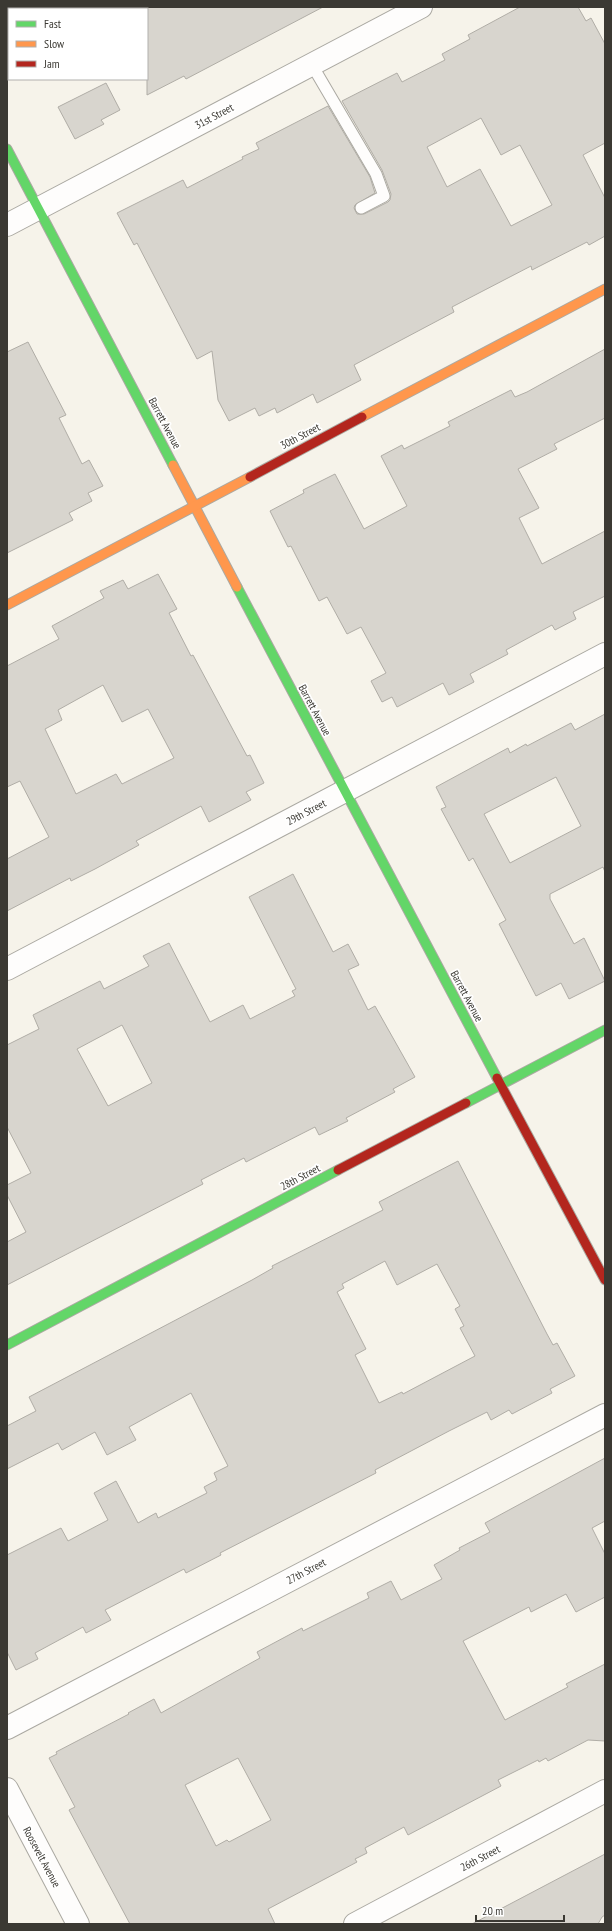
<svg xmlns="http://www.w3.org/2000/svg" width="612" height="1931" font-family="'PT Sans Narrow',sans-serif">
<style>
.building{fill:#d8d5ce;stroke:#b0ada6;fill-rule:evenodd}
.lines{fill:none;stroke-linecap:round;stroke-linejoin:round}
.lane-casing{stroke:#aba9a2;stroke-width:13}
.street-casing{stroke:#aba9a2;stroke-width:24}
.fast-casing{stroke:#aba9a2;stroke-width:11}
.slow-casing{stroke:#aba9a2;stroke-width:11}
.jam-casing{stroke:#aba9a2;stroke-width:11}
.lane{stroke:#fefdfc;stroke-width:11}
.street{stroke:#fefdfc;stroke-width:22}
.fast{stroke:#63d668;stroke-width:9}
.slow{stroke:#ff974d;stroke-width:9}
.jam{stroke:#b3261e;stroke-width:9}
.labels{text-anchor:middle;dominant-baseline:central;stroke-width:3.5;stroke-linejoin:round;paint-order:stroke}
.street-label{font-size:11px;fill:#3b3933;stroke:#fff}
</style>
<rect width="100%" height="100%" fill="#f6f3ea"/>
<g class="building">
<path d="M147,7H323L186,79L184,76L147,95Z"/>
<path d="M520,7H578L586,21L591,18L605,44V143L583,155L605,198V236L589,245L587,242L532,270L531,266L452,307L454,312L354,365L361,380L317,403L313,394L277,413L275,408L259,416L255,408L229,421L218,400L212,351L197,359L137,243L134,245L117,213L183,180L187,188L243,159L242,157L259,149L256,143L328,106L370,177L375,193L355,205L354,208L357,214H364L388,202L390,200L391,194L382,170L342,101L397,73L402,82L445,60L442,54L470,39L468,35ZM481,118L501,155L520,145L552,205L511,226L480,169L447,187L427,147Z"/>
<path d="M106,83L120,110L101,120L104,124L75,139L58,107Z"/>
<path d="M28,342L66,415L59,418L82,464L89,460L103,486L88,493L92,501L69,513L73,520L7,553V352Z"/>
<path d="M605,349V418L554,444L557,449L518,469L539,508L519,518L542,564L605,531V596L573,612L576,619L555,630L552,625L506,650L508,654L470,674L474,682L449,695L443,683L397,707L392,697L382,702L371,681L386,673L361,627L347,634L327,597L319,601L291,546L288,547L270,511L304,493L303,490L335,474L364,529L407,506L381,456L402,445L404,449L450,426L448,422L511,390L515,397L527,392Z"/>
<path d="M158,574L177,609L169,613L191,656L193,655L247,756L250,755L264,783L246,792L251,800L209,822L201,806L136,841L139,845L95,869L71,881L70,878L7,911V859L49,837L20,781L7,787V666L59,639L52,626L104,598L100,591L123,580L128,589ZM103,685L122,722L148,709L174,758L122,784L116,774L76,794L45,729L62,720L58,710Z"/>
<path d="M605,714V872L603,867L550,894V899L574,944L584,938L605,981L569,999L561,983L536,996L499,924L506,920L473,858L469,861L441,809L446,807L436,787L508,748L510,753L526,744L527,746L571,723L575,730ZM556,777L581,826L510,863L484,814Z"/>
<path d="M293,874L333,952L348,944L359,965L348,970L368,1010L375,1006L415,1077L393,1089L395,1092L346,1118L348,1121L319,1135L315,1127L246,1162L244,1158L201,1180L203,1184L7,1285V1242L26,1232L7,1195V1185L31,1173L7,1127V1045L39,1029L33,1015L100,981L104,989L149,966L143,956L169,943L210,1022L243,1005L250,1019L295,996L292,991L296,989L249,897ZM122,1025L152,1083L108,1106L77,1049Z"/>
<path d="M458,1161L547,1334L553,1345L557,1343L575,1376L550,1389L552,1393L512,1414L509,1410L491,1420L487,1412L449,1431L375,1470L376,1473L220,1553L221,1555L186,1573L184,1569L105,1610L111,1620L86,1633L83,1627L35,1653L38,1659L16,1670L7,1652V1555L61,1528L68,1541L108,1520L94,1493L116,1481L138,1523L156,1513L158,1518L207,1493L204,1487L217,1480L214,1473L228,1466L191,1393L129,1427L136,1440L107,1455L95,1432L62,1450L58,1443L7,1469V1426L36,1411L29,1397L252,1280L273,1268L272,1266L383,1210L379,1202ZM385,1261L397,1285L437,1264L460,1306L455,1309L464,1326L460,1328L475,1356L403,1394L402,1392L379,1403L355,1355L366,1349L337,1292L344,1288L342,1284Z"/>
<path d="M605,1458V1521L592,1528L605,1554V1597L576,1612L566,1594L531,1612L529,1607L463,1641L505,1720L568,1687L566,1684L605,1664V1741L588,1740L548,1761L546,1758L539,1762L538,1760L498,1780L501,1786L408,1835L404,1827L365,1848L367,1853L355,1859L357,1862L268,1909L275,1924H130L69,1810L75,1807L49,1758L57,1754L56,1752L129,1714L128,1713L154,1699L161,1713L260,1658L257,1652L302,1628L303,1631L369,1598L367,1593L391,1581L401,1600L442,1579L434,1565L460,1550L459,1548L490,1532L485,1523ZM238,1758L271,1820L229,1842L227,1840L216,1846L185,1785Z"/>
<path d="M605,1854V1915L602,1917L598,1924H472Z"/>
</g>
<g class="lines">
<g class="lane-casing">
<path id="lane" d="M312,65L376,174L384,196L361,208"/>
</g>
<g class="street-casing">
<g id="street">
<path d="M7,225L421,7"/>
<path d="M7,969L605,654"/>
<path d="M7,1728L605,1415"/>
<path d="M7,1789L78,1924"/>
<path d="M355,1924L605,1791"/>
</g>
</g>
<g class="fast-casing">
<g id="fast">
<path d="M7,149L173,465"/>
<path d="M237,587L497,1078"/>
<path d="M466,1103L605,1030"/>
<path d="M7,1345L338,1170"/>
</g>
</g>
<g class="slow-casing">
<g id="slow">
<path d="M362,417L605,289"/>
<path d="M173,465L237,587"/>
<path d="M7,605L250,477"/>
</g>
</g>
<g class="jam-casing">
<g id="jam">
<path d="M250,477L362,417"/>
<path d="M497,1078L605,1280"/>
<path d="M338,1170L466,1103"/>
</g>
</g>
<use href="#lane" class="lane"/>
<use href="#street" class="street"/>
<use href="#fast" class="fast"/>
<use href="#slow" class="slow"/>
<use href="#jam" class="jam"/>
</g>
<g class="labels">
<g class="street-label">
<text transform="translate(214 116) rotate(-28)">31st Street</text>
<text transform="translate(165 423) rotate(62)">Barrett Avenue</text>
<text transform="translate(300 436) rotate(-28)">30th Street</text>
<text transform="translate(315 710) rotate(62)">Barrett Avenue</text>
<text transform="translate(306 812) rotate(-28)">29th Street</text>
<text transform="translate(467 996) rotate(62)">Barrett Avenue</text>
<text transform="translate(300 1177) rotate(-28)">28th Street</text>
<text transform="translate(306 1571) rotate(-28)">27th Street</text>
<text transform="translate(42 1857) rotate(62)">Roosevelt Avenue</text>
<text transform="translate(480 1858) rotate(-28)">26th Street</text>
</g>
</g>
<rect width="612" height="1931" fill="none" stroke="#3b3933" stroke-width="16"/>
<rect x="8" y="8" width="140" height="72" fill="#ffffff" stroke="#b1b0ad"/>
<rect x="16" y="21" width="20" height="6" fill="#63d668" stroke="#b1b0ad"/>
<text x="44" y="28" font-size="12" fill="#3b3933">Fast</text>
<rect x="16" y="41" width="20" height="6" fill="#ff974d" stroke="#b1b0ad"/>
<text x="44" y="48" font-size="12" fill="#3b3933">Slow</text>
<rect x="16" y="61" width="20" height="6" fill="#b3261e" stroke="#b1b0ad"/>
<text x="44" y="68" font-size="12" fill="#3b3933">Jam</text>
<path d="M476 1915v6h88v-6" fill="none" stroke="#3b3933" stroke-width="2"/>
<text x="482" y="1915" font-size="12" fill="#3b3933" stroke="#ffffff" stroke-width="3" paint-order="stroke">20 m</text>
</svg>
